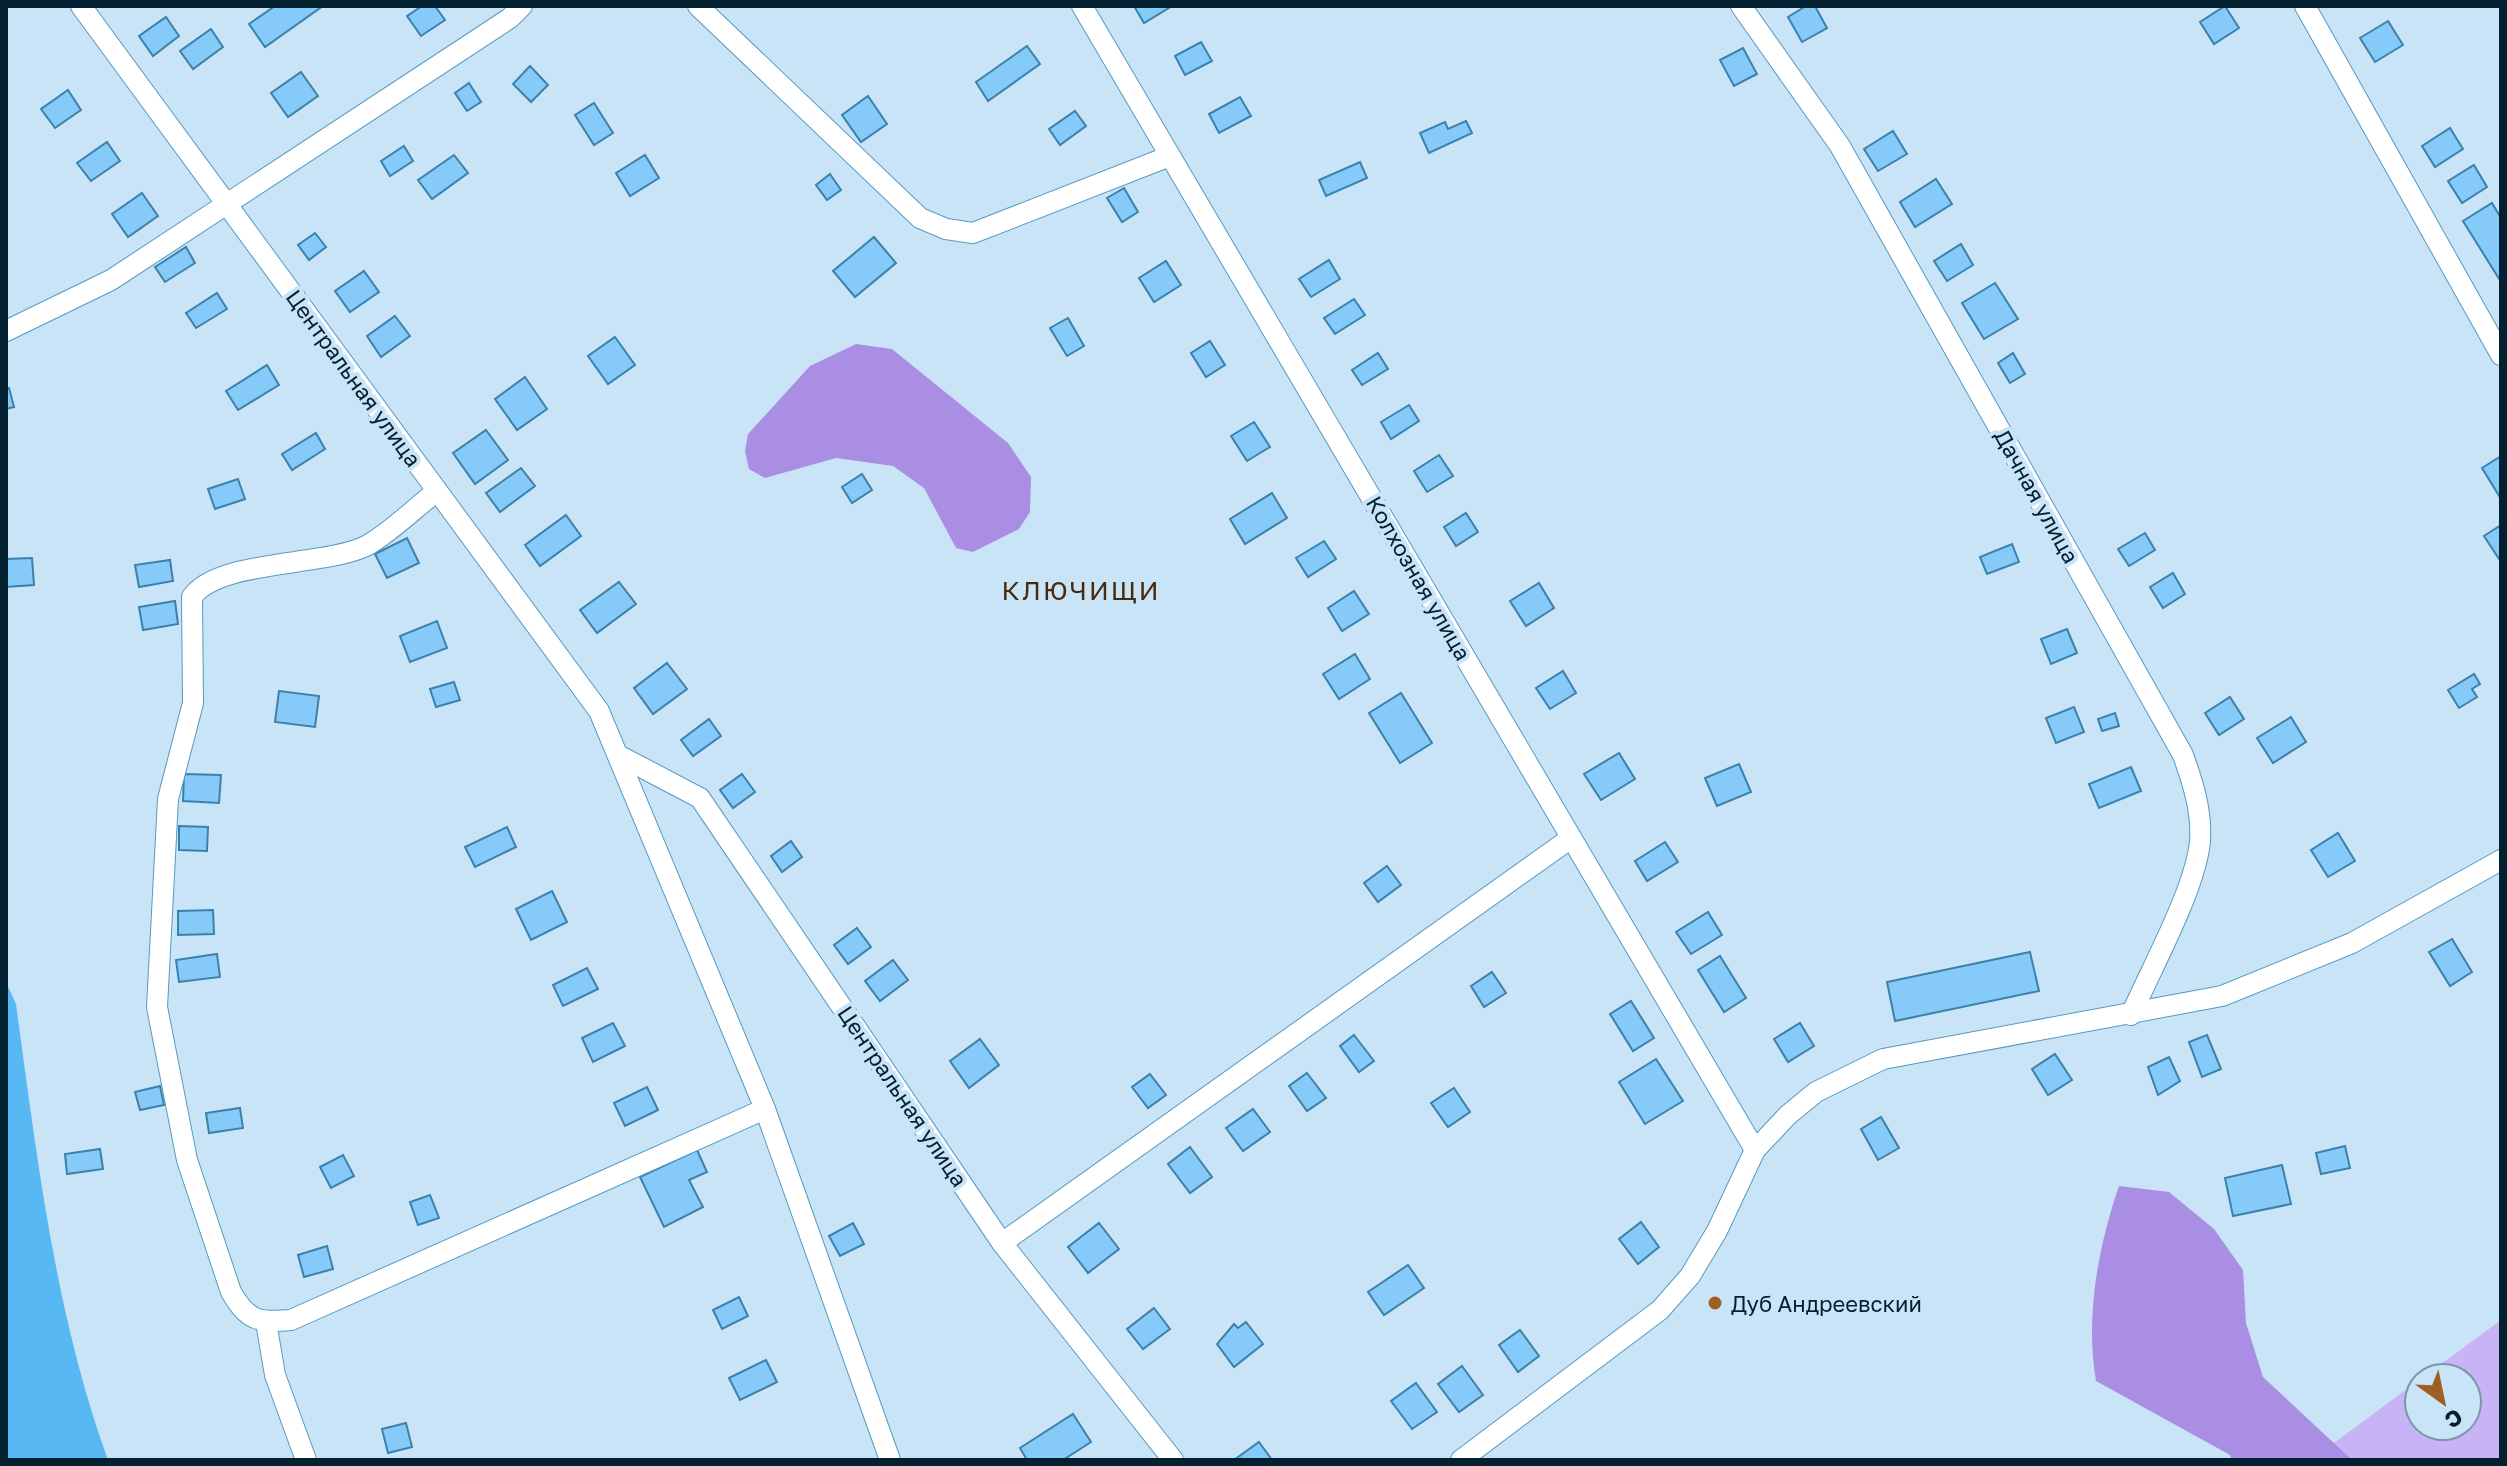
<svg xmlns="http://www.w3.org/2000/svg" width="2507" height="1466" font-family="'Golos Text',sans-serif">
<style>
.green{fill:#c9b3f7}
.forest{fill:#aa8ee3}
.water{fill:#57b8f3}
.building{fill:#85caf8;stroke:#3c81ab;stroke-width:2}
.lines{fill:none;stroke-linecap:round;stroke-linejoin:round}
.minor-casing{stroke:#5599c4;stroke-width:22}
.minor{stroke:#fff;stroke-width:20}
.poi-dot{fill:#9e5f26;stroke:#cae4f7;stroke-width:3}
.labels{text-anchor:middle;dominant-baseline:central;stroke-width:8;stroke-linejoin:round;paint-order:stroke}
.street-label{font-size:22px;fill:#032031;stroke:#cae4f7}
.poi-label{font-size:22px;fill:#032031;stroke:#cae4f7;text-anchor:start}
.quarter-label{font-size:26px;letter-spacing:2px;fill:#482a0f;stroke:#cae4f7}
</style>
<rect width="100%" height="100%" fill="#cae4f7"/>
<path class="green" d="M2501,1320V1460H2311L2419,1380V1426H2467V1378H2422Z"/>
<g class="forest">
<path d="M856,344L892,349L1008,443L1031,477L1030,512L1019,529L973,552L956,548L924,488L893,466L836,458L765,478L749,469L745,451L748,434L810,366Z"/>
<path d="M2119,1186L2169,1192L2214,1229L2243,1270L2246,1323L2263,1377L2352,1460H2232L2230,1455L2096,1381C2085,1317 2098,1247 2119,1186Z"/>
</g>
<path class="water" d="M6,982L16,1004C37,1157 55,1314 108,1460H6Z"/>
<g class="building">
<path d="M275,6H318L320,8L265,47L249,24Z"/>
<path d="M422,6H435L445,20L421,36L407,16Z"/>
<path d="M1134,6H1172L1144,23Z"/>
<path d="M1806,6H1815L1827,28L1802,42L1788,17Z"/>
<path d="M2225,6L2239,28L2214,44L2200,22Z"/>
<path d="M166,17L179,36L153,56L139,36Z"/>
<path d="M2388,21L2403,45L2375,62L2360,38Z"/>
<path d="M211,29L223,47L193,69L180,51Z"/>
<path d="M1201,42L1212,61L1185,75L1175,56Z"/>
<path d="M1027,46L1040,64L988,101L976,82Z"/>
<path d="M1743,48L1757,74L1734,86L1720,60Z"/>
<path d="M530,66L548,85L531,102L513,84Z"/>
<path d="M301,72L318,96L288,117L271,93Z"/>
<path d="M469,83L481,102L467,111L455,93Z"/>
<path d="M68,90L81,110L55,128L41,109Z"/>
<path d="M868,96L887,124L861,142L842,115Z"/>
<path d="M1240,97L1251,116L1219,133L1209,114Z"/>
<path d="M594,103L613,133L594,145L575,115Z"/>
<path d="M1075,111L1086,126L1060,145L1049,129Z"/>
<path d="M1466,121L1472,133L1429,153L1420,133L1445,122L1448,129Z"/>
<path d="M2450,128L2463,149L2435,167L2422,146Z"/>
<path d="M1893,131L1907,154L1878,171L1864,149Z"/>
<path d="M107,142L120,161L91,181L77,163Z"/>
<path d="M404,146L413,161L390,176L381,161Z"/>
<path d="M454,155L468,173L432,199L418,180Z"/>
<path d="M645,155L659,178L630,196L616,173Z"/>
<path d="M1360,162L1367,178L1326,196L1319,180Z"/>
<path d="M2474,165L2487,187L2462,203L2448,181Z"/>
<path d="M830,174L841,190L827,200L816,185Z"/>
<path d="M1936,179L1952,204L1915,227L1900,202Z"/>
<path d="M1124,188L1138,212L1122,222L1107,198Z"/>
<path d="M142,193L158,216L128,237L112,214Z"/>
<path d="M2492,203L2501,218V282L2463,221Z"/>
<path d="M315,233L326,247L309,260L298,245Z"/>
<path d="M874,237L896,263L855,297L833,271Z"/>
<path d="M1961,244L1973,265L1947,281L1934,261Z"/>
<path d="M186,247L195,263L165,282L155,267Z"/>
<path d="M1329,260L1340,279L1311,297L1299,279Z"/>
<path d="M1166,261L1181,285L1154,302L1139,278Z"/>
<path d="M364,271L379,292L350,312L335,291Z"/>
<path d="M1995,283L2018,319L1984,339L1962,303Z"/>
<path d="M217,293L227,309L196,328L186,313Z"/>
<path d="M1354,299L1365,315L1335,334L1324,318Z"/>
<path d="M395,316L410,336L381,357L367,336Z"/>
<path d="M1068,318L1084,346L1067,356L1050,328Z"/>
<path d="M615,337L635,365L608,384L588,356Z"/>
<path d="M1210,341L1225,365L1206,377L1191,353Z"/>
<path d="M1378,353L1388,369L1362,385L1352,370Z"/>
<path d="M2013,353L2025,374L2010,383L1998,363Z"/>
<path d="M267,365L279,385L238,410L226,391Z"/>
<path d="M525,377L547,409L517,430L495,399Z"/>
<path d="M9,388L14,407L6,409V389Z"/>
<path d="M1409,405L1419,421L1391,439L1381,422Z"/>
<path d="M1254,422L1270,447L1247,461L1231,436Z"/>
<path d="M486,430L508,460L475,484L453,453Z"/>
<path d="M316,433L325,449L292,470L282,454Z"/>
<path d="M1439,455L1453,476L1427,492L1414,471Z"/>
<path d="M2501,456V499L2482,468Z"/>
<path d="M521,468L535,486L500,512L486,493Z"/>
<path d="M862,474L872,490L852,503L842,487Z"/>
<path d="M238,479L245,499L215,509L208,489Z"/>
<path d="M1272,493L1287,518L1245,544L1230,519Z"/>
<path d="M1466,513L1478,532L1456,546L1444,527Z"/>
<path d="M566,515L581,536L540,566L525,545Z"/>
<path d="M2501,525V558L2499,559L2484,536Z"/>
<path d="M2145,533L2155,550L2129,566L2118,549Z"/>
<path d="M407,538L419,563L387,578L375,554Z"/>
<path d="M1324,541L1336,559L1308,577L1296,558Z"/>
<path d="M2012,544L2019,562L1987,574L1980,557Z"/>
<path d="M32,558L34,585L6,587V559Z"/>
<path d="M170,560L173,581L139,587L135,565Z"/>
<path d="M2173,573L2185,594L2163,608L2150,587Z"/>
<path d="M619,582L636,604L597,633L580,610Z"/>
<path d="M1539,583L1554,608L1526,626L1510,601Z"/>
<path d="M1354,591L1369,614L1342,631L1328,608Z"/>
<path d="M175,601L178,624L143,630L139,607Z"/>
<path d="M437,621L447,648L410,662L400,636Z"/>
<path d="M2067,629L2077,653L2051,664L2041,639Z"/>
<path d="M1355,654L1370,679L1339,699L1323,674Z"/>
<path d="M667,663L687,689L653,714L634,688Z"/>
<path d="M1563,671L1576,693L1550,709L1536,688Z"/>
<path d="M2474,674L2480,684L2472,689L2477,697L2459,708L2448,690Z"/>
<path d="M454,682L460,700L436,707L430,689Z"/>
<path d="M279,691L319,696L315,727L275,722Z"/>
<path d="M1401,693L1432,743L1400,763L1369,713Z"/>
<path d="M2230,697L2244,719L2219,735L2205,713Z"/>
<path d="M2074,707L2084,732L2056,743L2046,718Z"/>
<path d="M2115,713L2119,726L2102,731L2098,719Z"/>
<path d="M2291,717L2306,742L2273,763L2257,738Z"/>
<path d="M709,719L721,736L693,756L681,740Z"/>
<path d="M1619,753L1635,779L1601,800L1584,774Z"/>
<path d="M1739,764L1751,792L1717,806L1705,778Z"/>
<path d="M2131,767L2141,791L2099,808L2089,784Z"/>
<path d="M184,774L221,775L219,803L183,801Z"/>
<path d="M742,774L755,792L733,808L720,790Z"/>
<path d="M179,826L208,827L207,851L179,850Z"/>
<path d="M507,827L516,847L475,867L465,847Z"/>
<path d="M2338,833L2355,861L2328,877L2311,850Z"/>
<path d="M791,841L802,857L782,872L771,856Z"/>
<path d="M1665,842L1678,862L1647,881L1635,861Z"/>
<path d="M1387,866L1401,885L1378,902L1364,883Z"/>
<path d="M552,891L567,922L531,940L516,909Z"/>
<path d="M213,910L214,934L178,935V911Z"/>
<path d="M1708,912L1722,935L1691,954L1676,932Z"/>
<path d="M857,928L871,947L848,964L834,945Z"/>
<path d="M2452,939L2472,972L2450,986L2429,952Z"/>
<path d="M2030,952L2039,991L1895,1021L1887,982Z"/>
<path d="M217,954L220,977L179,982L176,960Z"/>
<path d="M1720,956L1746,998L1724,1012L1698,970Z"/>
<path d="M893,960L908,980L880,1001L865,981Z"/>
<path d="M587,968L598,989L563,1006L553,985Z"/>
<path d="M1492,972L1506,993L1484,1007L1471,986Z"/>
<path d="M1631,1001L1654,1038L1633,1051L1610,1014Z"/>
<path d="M613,1023L625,1046L593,1062L582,1038Z"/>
<path d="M1800,1023L1814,1046L1788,1062L1774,1039Z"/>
<path d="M1354,1035L1374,1061L1359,1072L1340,1046Z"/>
<path d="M2207,1035L2221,1069L2202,1077L2189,1042Z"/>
<path d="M980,1039L999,1065L969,1088L950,1061Z"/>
<path d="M2055,1054L2072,1080L2048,1095L2032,1069Z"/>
<path d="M2169,1057L2180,1081L2158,1095L2148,1067Z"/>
<path d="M1656,1059L1683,1101L1645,1124L1619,1082Z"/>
<path d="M1307,1073L1326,1098L1307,1111L1289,1086Z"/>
<path d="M1150,1074L1166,1095L1148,1108L1132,1087Z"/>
<path d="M160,1086L164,1105L140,1110L135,1092Z"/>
<path d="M647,1087L658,1110L625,1126L614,1103Z"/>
<path d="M1454,1088L1470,1112L1448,1127L1431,1103Z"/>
<path d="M240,1108L243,1128L209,1133L206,1113Z"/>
<path d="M1253,1109L1270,1132L1243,1151L1226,1128Z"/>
<path d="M1881,1117L1899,1148L1878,1160L1861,1129Z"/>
<path d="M2345,1146L2350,1168L2321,1174L2316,1153Z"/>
<path d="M1190,1147L1212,1177L1190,1193L1168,1164Z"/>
<path d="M100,1149L103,1169L67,1174L65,1154Z"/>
<path d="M697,1150L707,1172L689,1180L703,1207L664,1227L640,1177Z"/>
<path d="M343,1155L354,1176L331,1188L320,1167Z"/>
<path d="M2282,1165L2291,1204L2233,1216L2225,1178Z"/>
<path d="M430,1195L439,1218L418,1225L410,1202Z"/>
<path d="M1641,1222L1659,1247L1638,1264L1619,1239Z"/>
<path d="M853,1223L864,1244L840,1256L829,1236Z"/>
<path d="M1099,1223L1119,1249L1088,1273L1068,1247Z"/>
<path d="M327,1246L333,1269L304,1277L298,1255Z"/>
<path d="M1408,1265L1424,1288L1384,1315L1368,1292Z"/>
<path d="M739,1297L748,1316L722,1329L713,1310Z"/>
<path d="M1154,1308L1170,1329L1143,1349L1127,1329Z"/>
<path d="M1246,1322L1263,1344L1234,1367L1217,1344L1234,1324L1238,1328Z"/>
<path d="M1520,1330L1539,1356L1518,1372L1499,1345Z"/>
<path d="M766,1360L777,1382L740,1400L729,1378Z"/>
<path d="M1462,1366L1483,1395L1459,1412L1438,1384Z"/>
<path d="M1416,1383L1437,1412L1412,1429L1391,1401Z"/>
<path d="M1073,1414L1091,1442L1063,1460H1027L1020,1448Z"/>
<path d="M406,1423L412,1447L388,1453L382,1429Z"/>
<path d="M1259,1442L1272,1460H1234Z"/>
</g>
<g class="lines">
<g class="minor-casing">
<g id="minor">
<path d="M81,6L599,711L765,1109L890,1460"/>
<path d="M698,6L920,218L946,229L973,233L1170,156"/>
<path d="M1082,6L1755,1150"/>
<path d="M1741,6L1840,146L2183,755C2193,783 2202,811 2200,841C2196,888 2151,969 2131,1015"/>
<path d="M2305,6L2501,355"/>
<path d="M6,331L111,280L510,18L522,6"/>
<path d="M437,491C415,508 392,531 368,545C326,567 218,559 192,597L193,703L168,799L157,1007L187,1160L231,1292C248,1321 258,1323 291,1320L765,1109"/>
<path d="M618,755L700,798L1002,1243L1173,1460"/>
<path d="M1002,1243L1571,838"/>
<path d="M266,1322L275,1375L306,1460"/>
<path d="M1461,1460L1660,1310L1690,1276L1717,1231L1755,1150L1788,1115L1816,1092L1883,1059L2222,996L2352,943L2501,860"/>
</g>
</g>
<use href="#minor" class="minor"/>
</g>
<circle class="poi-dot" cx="1715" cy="1303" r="8"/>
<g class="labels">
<g class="street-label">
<text transform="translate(354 378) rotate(54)">Центральная улица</text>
<text transform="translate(2037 496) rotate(61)">Дачная улица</text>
<text transform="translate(1419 578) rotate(60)">Колхозная улица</text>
<text transform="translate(903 1096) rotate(56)">Центральная улица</text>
</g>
<g class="poi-label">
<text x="1731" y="1303">Дуб Андреевский</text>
</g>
<g class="quarter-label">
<text x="1081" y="590">КЛЮЧИЩИ</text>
</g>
</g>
<rect width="2507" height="1466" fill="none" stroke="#032031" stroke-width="16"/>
<g transform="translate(2443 1402) rotate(147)"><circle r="38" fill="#cae4f7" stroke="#7a96a8" stroke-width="2"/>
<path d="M0-6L14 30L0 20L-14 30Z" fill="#9e5f26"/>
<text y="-12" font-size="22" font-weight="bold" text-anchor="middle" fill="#032031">С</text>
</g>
</svg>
